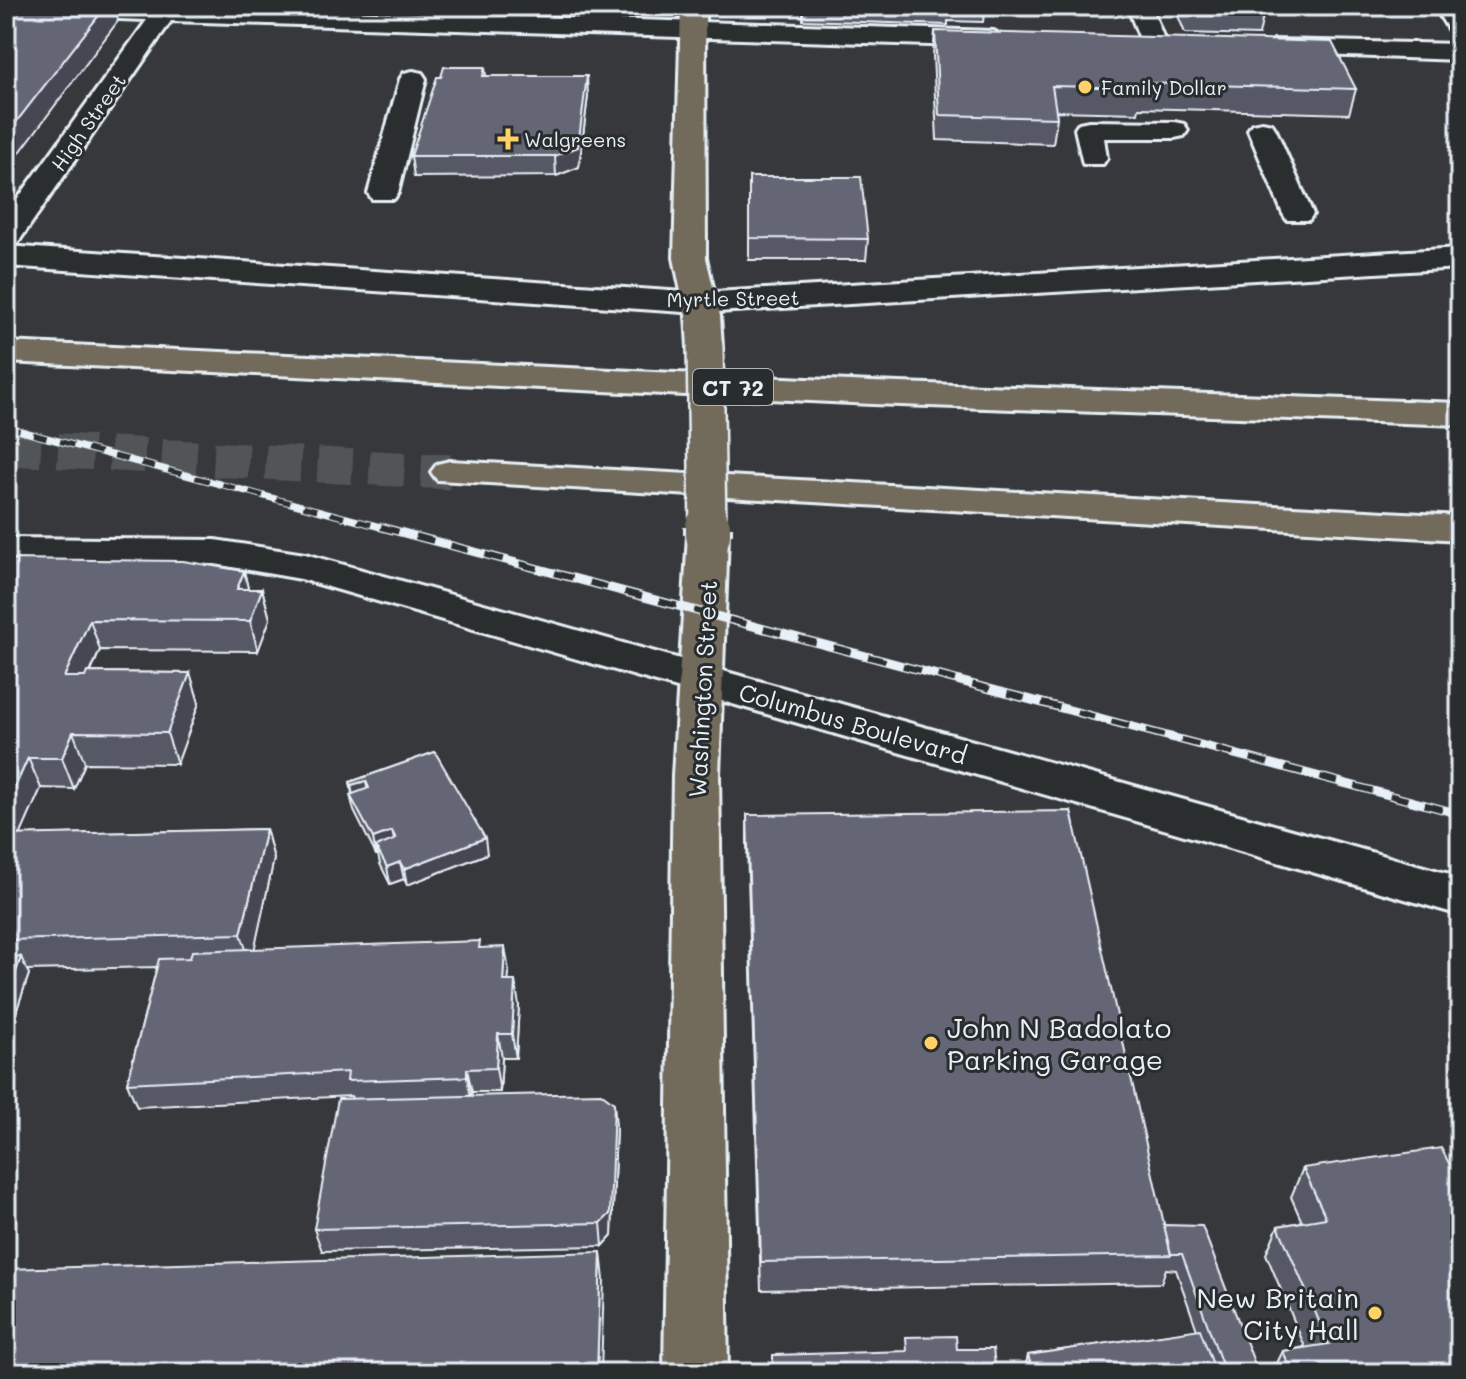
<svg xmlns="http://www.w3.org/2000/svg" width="1466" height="1379" font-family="Mali,sans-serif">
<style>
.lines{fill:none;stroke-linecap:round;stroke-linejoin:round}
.highway-tunnel{stroke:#515458;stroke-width:35;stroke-dasharray:35 17;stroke-linecap:butt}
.minor-casing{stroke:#e8f1f8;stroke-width:6}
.major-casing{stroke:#e8f1f8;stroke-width:6}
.highway-casing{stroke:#e8f1f8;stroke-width:6}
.minor{fill:#2a2d2e;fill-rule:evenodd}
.major{fill:#726b5a;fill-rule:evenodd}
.highway{fill:#726b5a;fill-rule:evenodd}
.rail-far1-casing{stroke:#e8f1f8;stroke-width:7}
.rail-casing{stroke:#e8f1f8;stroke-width:9}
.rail-far1{stroke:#2a2d2e;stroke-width:5;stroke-dasharray:14;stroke-linecap:butt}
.rail{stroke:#2a2d2e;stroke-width:6;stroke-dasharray:18;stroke-linecap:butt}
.major-bridge-far1-casing{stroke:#e8f1f8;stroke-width:40;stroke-linecap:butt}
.major-bridge-casing{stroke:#e8f1f8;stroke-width:50;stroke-linecap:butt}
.major-bridge-far1{stroke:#726b5a;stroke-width:35}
.major-bridge{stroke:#726b5a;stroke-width:44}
.wall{fill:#575865;stroke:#e8f1f8;stroke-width:2}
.shaded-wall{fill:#474752;stroke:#e8f1f8;stroke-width:2}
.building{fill:#656675;stroke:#e8f1f8;stroke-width:2}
.poi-dot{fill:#ffd166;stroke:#2a2d2e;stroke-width:3}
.labels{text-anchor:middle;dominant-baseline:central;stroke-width:6;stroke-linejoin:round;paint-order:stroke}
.far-poi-label{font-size:20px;fill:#e8f1f8;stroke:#2a2d2e;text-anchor:start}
.far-street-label{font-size:20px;fill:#e8f1f8;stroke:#2a2d2e}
.shield{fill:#2a2d2e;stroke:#afb6bb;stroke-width:2}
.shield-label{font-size:22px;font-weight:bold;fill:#e8f1f8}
.street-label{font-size:24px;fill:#e8f1f8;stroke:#2a2d2e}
.near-poi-label{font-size:28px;fill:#e8f1f8;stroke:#2a2d2e;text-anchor:start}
</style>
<rect width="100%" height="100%" fill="#36383c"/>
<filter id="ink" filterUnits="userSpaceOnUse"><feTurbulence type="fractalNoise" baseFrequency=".0125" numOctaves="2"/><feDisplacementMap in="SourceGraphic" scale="16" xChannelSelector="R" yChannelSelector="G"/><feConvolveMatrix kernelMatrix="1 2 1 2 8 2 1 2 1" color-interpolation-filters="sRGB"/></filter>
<g filter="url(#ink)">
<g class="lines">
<path class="highway-tunnel" d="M6,448L450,472"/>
<g class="minor-casing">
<g id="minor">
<path d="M6,6H181L994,31L1007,39L994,47L171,21L17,244L6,246V215L147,20L6,15Z"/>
<path d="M1127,6H1151L1166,44L1162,49H1144Z"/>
<path d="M1434,6H1458L1460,37L1451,34Z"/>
<path d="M1274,40L1460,44V60L1265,53L1261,48Z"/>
<path d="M413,71L422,73L426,79L398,193L394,199H372L368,193L400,79L404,73Z"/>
<path d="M1089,121L1174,122L1184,124L1188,130L1184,136L1174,138H1104L1107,158L1103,164H1083L1075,129L1079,123Z"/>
<path d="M1262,122L1272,124L1276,130L1313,214L1309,220H1287L1283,214L1248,130L1252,124Z"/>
<path d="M6,246L699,293L1460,248V268L699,313L6,266Z"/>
<path d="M6,538L215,540L305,554L1460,877V915L301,579L215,564L6,562Z"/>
</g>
</g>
<g class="major-casing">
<g id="major">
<path d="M681,6H705L706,258L720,316L722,347L717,354L705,357L693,354L688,347L686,316L674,258Z"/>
<path d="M708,523L722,526L728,535L719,775L728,1373H664L673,775L688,535L694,526Z"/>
</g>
</g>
<g class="highway-casing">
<g id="highway">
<path d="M6,342L872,382L1460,403V425L872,404L6,362Z"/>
<path d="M450,461L1460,516V540L437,480L431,472L437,464Z"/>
</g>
</g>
<use href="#minor" class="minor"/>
<use href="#major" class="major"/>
<use href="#highway" class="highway"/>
<g class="rail-far1-casing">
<path id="rail-far1" d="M6,427L388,529"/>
</g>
<g class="rail-casing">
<path id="rail" d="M381,527L1460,814"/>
</g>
<use href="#rail-far1" class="rail-far1"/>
<use href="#rail" class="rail"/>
<g class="major-bridge-far1-casing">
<path id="major-bridge-far1" d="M705,347L708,529"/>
</g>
<g class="major-bridge-casing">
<path id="major-bridge" d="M708,527V535"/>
</g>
<use href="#major-bridge-far1" class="major-bridge-far1"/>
<use href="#major-bridge" class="major-bridge"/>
</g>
<g class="wall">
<path d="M803,6H985L983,22L948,21V25L803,20Z"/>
<path d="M1174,6H1258L1263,16L1259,35L1185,33Z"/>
<path d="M935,31L1356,89L1349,114L1139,108L1138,113L1056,111L1057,118L1053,144L937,140L933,55Z"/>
<path d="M485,67L486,76L588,96L579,167L556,176L414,177L411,156L441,77Z"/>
<path d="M749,177L868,239L866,260H749Z"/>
<path d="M6,559L244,571L248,589H262L270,619L258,651L100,650L91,672L190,673L199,703L177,764L85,763L74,789L41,788L20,835L266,829L274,859L254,949L481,948L509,971L508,981L519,1005L516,1058H502L500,1092H472L471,1096L616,1126L612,1236L603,1246L322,1251L314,1229L352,1098L351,1096L137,1107L127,1083L157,967L27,970L29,974L15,1015H6Z"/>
<path d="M435,752L487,854L407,885L404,879L390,884L380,864L378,855H376L354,811L350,795L352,794L350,782Z"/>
<path d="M747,815L1164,1225L1256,1367L1277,1363L1283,1351L1305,1347L1266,1254L1278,1226L1302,1222L1291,1197L1303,1168L1460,1373H1024L1028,1355L1197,1330L1176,1270L1166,1269L1161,1283L761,1290L747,845Z"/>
</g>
<g class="shaded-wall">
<path d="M106,6H115L118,21L6,171V135Z"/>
<path d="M587,76L588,96L579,167L556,176L555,156Z"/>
<path d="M244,571L251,601L237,589Z"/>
<path d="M262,589L270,619L258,651L250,621Z"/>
<path d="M90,620L100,650L75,707L64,677Z"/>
<path d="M190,673L199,703L177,764L167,733Z"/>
<path d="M73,732L85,763L74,789L62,758Z"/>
<path d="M28,758L41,788L9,861L6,854V807Z"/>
<path d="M366,781L369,798L354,802L351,785Z"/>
<path d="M266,829L274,859L251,965L241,934Z"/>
<path d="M392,831L396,848L376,847L378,855H376L373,838Z"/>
<path d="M485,838L487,854L407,885L404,869Z"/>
<path d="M400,862L404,879L390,884L387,867Z"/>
<path d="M505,947L509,971L507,1005L503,981Z"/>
<path d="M21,957L29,974L15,1015L7,999Z"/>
<path d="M515,981L519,1005L516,1058L512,1034Z"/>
<path d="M498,1034L502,1058L500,1092L496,1068Z"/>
<path d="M467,1069L472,1092L471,1100L467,1077Z"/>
<path d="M614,1103L616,1126L612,1236L603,1246L601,1223Z"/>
<path d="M601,1252L604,1280L601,1373H597Z"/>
</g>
<g class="building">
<path d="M6,6H106L6,135Z"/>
<path d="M1185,6H1258L1263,16L1189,15Z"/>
<path d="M935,31L1332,42L1356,89L1141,83L1142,88L1052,86L1057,118L939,115Z"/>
<path d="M444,67H485L483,76H587L578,147L555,156H411L437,77H441Z"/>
<path d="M749,177H861L868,239L749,238Z"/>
<path d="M6,559L183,561L244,571L237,589H262L250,621L90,620L64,677H85L87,672L190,673L167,733L73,732L62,758H28L6,807Z"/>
<path d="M435,752L485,838L404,869L400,862L387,867L376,847L396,839L392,831L373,838L350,795L369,788L366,781L351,785L350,782Z"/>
<path d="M1071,811L1171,1255L761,1262L747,815Z"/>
<path d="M266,829L241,934L6,940V835Z"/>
<path d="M480,941L479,948L505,947L503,981H515L512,1034H498L496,1068L467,1069V1077L347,1081L348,1072L127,1083L159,959L190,958L192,951Z"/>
<path d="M6,957H21L6,999Z"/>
<path d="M601,1093L614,1103L610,1214L601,1223L314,1229L338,1099Z"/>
<path d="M1441,1148L1460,1184V1373H1292L1283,1351L1329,1344L1278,1226L1326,1218L1303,1168Z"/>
<path d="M1164,1225L1202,1226L1256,1367L1277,1363L1281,1373H1225L1182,1254H1171Z"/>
<path d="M601,1252L597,1373H6V1269Z"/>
<path d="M1200,1329L1216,1373H1033L1028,1355Z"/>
<path d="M956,1336L957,1349H993L996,1373H773V1355L907,1351L906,1337Z"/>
</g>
</g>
<g class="poi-dot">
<circle cx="1085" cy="87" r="8"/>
<path d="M504 127h8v8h8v8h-8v8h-8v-8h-8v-8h8z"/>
<circle cx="931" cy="1043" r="8"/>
<circle cx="1375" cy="1313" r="8"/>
</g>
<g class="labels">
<g class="far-poi-label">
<text x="1101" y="87">Family Dollar</text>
<text x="524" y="139">Walgreens</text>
</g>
<g class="far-street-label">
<text transform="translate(88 122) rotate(-55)">High Street</text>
<text transform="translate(733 298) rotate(-1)">Myrtle Street</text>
</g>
<rect class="shield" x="693" y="369" width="80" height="36" rx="6"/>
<g class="shield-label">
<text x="733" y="387">CT 72</text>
</g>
<g class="street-label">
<text transform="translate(702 689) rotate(-87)">Washington Street</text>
<text transform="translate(853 723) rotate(16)">Columbus Boulevard</text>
</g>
<g class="near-poi-label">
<text x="947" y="1027">John N Badolato<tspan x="947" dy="32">Parking Garage</tspan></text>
<text x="1359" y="1297" text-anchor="end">New Britain<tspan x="1359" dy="32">City Hall</tspan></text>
</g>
</g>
<rect width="1466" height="1379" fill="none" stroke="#2a2d2e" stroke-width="32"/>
<rect x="16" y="16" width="1434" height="1347" fill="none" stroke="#e8f1f8" stroke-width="3" filter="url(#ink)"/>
</svg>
